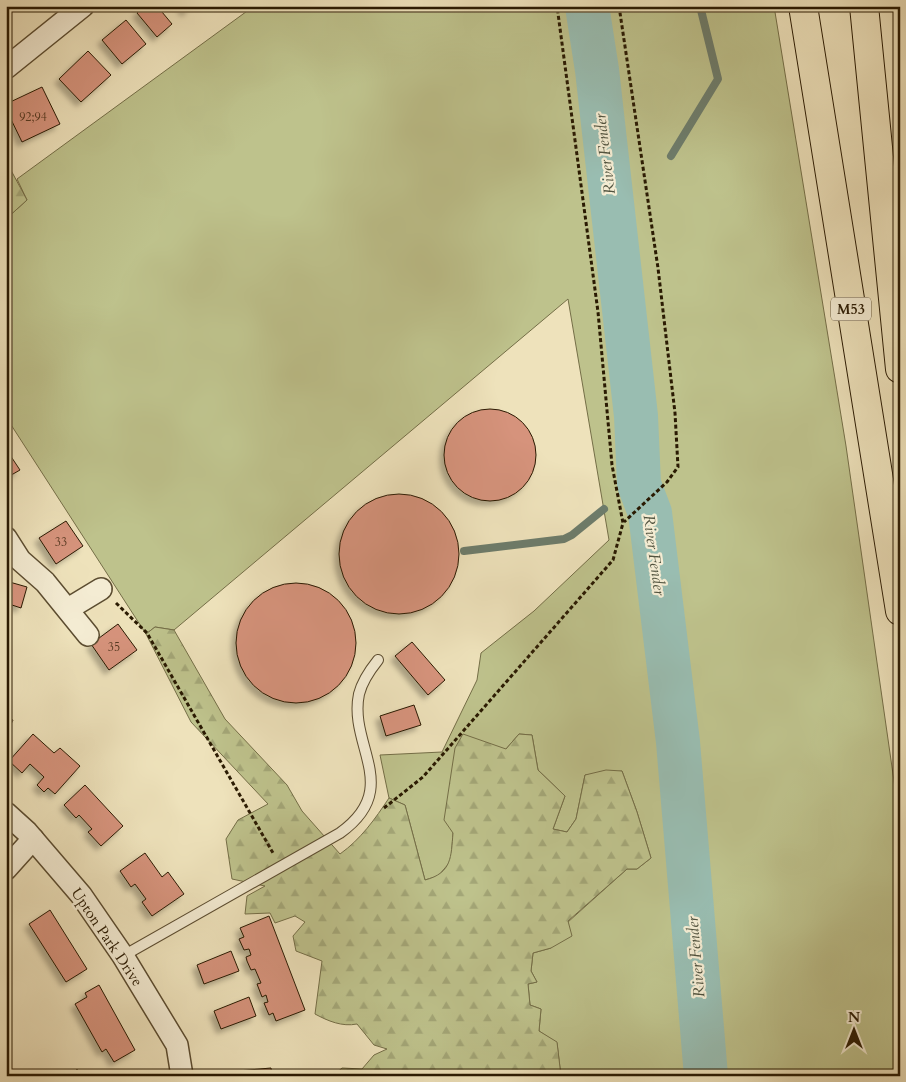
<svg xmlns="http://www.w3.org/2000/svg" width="906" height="1082" font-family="Cardo,serif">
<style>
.green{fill:#bec28c;stroke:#746e47}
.forest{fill:url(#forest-firs);stroke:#746e47}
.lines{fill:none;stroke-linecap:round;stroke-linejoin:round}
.stream{stroke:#6d7c6b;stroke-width:8}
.river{stroke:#99bdb1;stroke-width:44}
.building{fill:#d6937b;stroke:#2a1a02;filter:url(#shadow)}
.service-casing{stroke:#5b4c30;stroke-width:12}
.minor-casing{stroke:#5b4c30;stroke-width:24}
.motorway-casing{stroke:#2a1a02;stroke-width:30}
.path{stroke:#2a1a02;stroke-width:3;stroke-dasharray:4 2.5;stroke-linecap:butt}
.service{stroke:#f4ecd3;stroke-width:10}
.minor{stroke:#f4ecd3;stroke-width:21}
.motorway{stroke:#eee2bb;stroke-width:28}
.labels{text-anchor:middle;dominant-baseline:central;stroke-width:4.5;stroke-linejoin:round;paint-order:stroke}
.number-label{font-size:12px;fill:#553820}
.shield{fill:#f4ecd3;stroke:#675941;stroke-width:1}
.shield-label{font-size:14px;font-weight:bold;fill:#2a1a02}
.street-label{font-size:15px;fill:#2a1a02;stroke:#f4ecd3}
.water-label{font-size:16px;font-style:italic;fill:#51533f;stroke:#f4ecd3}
</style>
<defs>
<pattern id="forest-firs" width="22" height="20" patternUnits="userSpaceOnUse" patternTransform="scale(1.25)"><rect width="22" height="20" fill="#bec28c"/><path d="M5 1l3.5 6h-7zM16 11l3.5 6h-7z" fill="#a3a677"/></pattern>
<filter id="shadow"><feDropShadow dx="-4.5" dy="4.5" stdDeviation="2.5" flood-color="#0004"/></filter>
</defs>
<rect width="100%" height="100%" fill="#eee2bb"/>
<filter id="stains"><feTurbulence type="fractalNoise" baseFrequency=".004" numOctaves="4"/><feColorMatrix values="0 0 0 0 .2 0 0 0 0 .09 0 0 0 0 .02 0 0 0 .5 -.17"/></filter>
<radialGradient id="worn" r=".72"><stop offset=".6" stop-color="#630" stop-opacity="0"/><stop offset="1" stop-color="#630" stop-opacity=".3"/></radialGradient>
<path class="green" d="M254,6H774L846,446L900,823V1076H561L557,1043L539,1031L541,1009L530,1005L528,984L537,982L531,971L533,953L551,948L568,922L627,869H637L651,858L637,812L622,771L585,775L576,819L567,832L553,829L565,796L538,770L532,735L519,734L506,749L453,833L451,861L438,876L425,880L405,805L389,798L380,755L442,752L477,680L481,653L534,611L609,540L568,299L174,630L155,627L146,634L6,417V219L27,200L17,179Z"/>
<g class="forest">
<path d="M6,161L27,200L6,219Z"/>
<path d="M155,627L174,630L225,719L287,785L302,811L340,854C361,839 375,819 389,798L405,805L425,880C452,873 451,857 453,833L444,820L455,748L463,734L506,749L519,734L532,735L538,770L565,796L553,829L567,832L576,819L585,775L606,770L622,771L637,812L651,858L637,869H627L568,921L572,936L551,948L533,953L531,971L537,982L528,984L530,1005L541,1009L539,1031L557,1042L561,1076H333L342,1068L362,1069L374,1055L387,1049L374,1045L357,1024C342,1027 328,1021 315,1014L322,961L296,951L293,936L305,922L295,916L275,923L270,913L245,914L247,896L265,886L232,879L226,839L238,820L268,804L191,722L146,634Z"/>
</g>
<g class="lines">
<g class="stream">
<path d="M671,156L718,79L700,6"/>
<path d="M623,493L639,484"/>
<path d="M464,551L564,539L572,535L604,509"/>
</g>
<path class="river" d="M587,6L597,70L636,416L639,484L650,513L678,742L706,1076"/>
</g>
<g class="building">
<path d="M144,6H157L172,24L157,37L137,13Z"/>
<path d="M181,6H192L186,12Z"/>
<path d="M126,20L146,44L122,64L102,40Z"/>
<path d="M88,51L111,75L81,102L59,79Z"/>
<path d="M42,87L60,124L22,142L6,109V104Z"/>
<circle cx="490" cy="455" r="46"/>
<path d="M6,449L20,470L6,478Z"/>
<circle cx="399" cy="554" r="60"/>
<path d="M66,521L83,546L56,564L39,538Z"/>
<path d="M6,581L27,587L21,608L6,603Z"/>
<circle cx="296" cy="643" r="60"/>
<path d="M118,624L137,650L109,670L91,644Z"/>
<path d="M412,642L445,680L428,695L395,656Z"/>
<path d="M414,705L421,725L386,736L380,716Z"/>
<path d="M6,717L13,720L6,735Z"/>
<path d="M33,734L54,753L60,748L80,766L55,794L48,788L44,792L37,785L44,777L30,764L22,773L9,761Z"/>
<path d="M85,785L123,826L101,846L88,832L92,829L79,815L76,818L64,805Z"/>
<path d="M145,853L162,877L168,872L184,894L152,916L142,902L146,899L135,884L131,887L120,871Z"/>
<path d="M50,910L87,969L66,982L29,924Z"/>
<path d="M269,916L305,1010L276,1021L273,1013L269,1015L264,1003L268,1002L266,995L262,997L257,984L261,983L255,969L251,970L247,961L246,957L251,955L249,949L244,950L239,939L244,937L240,928Z"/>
<path d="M231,951L239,971L204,984L197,965Z"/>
<path d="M99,985L135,1050L114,1062L106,1049L102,1052L75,1004L87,997L85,993Z"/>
<path d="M249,997L256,1016L221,1029L214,1011Z"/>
<path d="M271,1068L272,1076H238V1071Z"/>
<path d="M77,1069L83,1076H70Z"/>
</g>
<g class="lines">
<g class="service-casing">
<path id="service" d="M123,956L340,833C403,788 348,746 359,694C362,682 370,670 378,660"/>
</g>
<g class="minor-casing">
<g id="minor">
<path d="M6,68L83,6"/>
<path d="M6,538L20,560L45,582L88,635"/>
<path d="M68,609L101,589"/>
<path d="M6,813L27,832L81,895L123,956L177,1045L182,1076"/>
<path d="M6,869L33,839"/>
</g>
</g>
<g class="motorway-casing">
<g id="motorway">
<path d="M803,6L900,611"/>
<path d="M864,6L900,369"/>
</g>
</g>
<g class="path">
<path d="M619,6L658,268L675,413L678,467L667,482L624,522"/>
<path d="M116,603L147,633L273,853"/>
<path d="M384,808L423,777L613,560L623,523L612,465L598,312L557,6"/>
</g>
<use href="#service" class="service"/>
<use href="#minor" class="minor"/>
<use href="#motorway" class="motorway"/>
</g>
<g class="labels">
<g class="number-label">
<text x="33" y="117">92;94</text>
<text x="61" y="542">33</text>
<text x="114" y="647">35</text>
</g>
<rect class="shield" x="831" y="297.5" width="40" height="23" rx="4"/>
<g class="shield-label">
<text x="851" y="309">M53</text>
</g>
<g class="street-label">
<text transform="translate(107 937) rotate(56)">Upton Park Drive</text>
</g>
<g class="water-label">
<text transform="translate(605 154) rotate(-97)">River Fender</text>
<text transform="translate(654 555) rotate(82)">River Fender</text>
<text transform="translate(696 957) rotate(-95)">River Fender</text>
</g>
</g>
<rect width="906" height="1082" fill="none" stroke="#eee2bb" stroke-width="25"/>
<rect x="8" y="8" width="891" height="1067" fill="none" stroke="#2a1a02" stroke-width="2.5"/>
<rect x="12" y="12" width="881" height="1057" fill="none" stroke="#2a1a02"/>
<g transform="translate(854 1030)" stroke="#f4ecd3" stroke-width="4" paint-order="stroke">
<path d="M0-4L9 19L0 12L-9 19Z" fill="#2a1a02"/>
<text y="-8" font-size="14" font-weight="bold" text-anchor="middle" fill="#2a1a02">N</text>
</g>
<rect width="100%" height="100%" filter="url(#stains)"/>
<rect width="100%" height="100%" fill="url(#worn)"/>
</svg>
